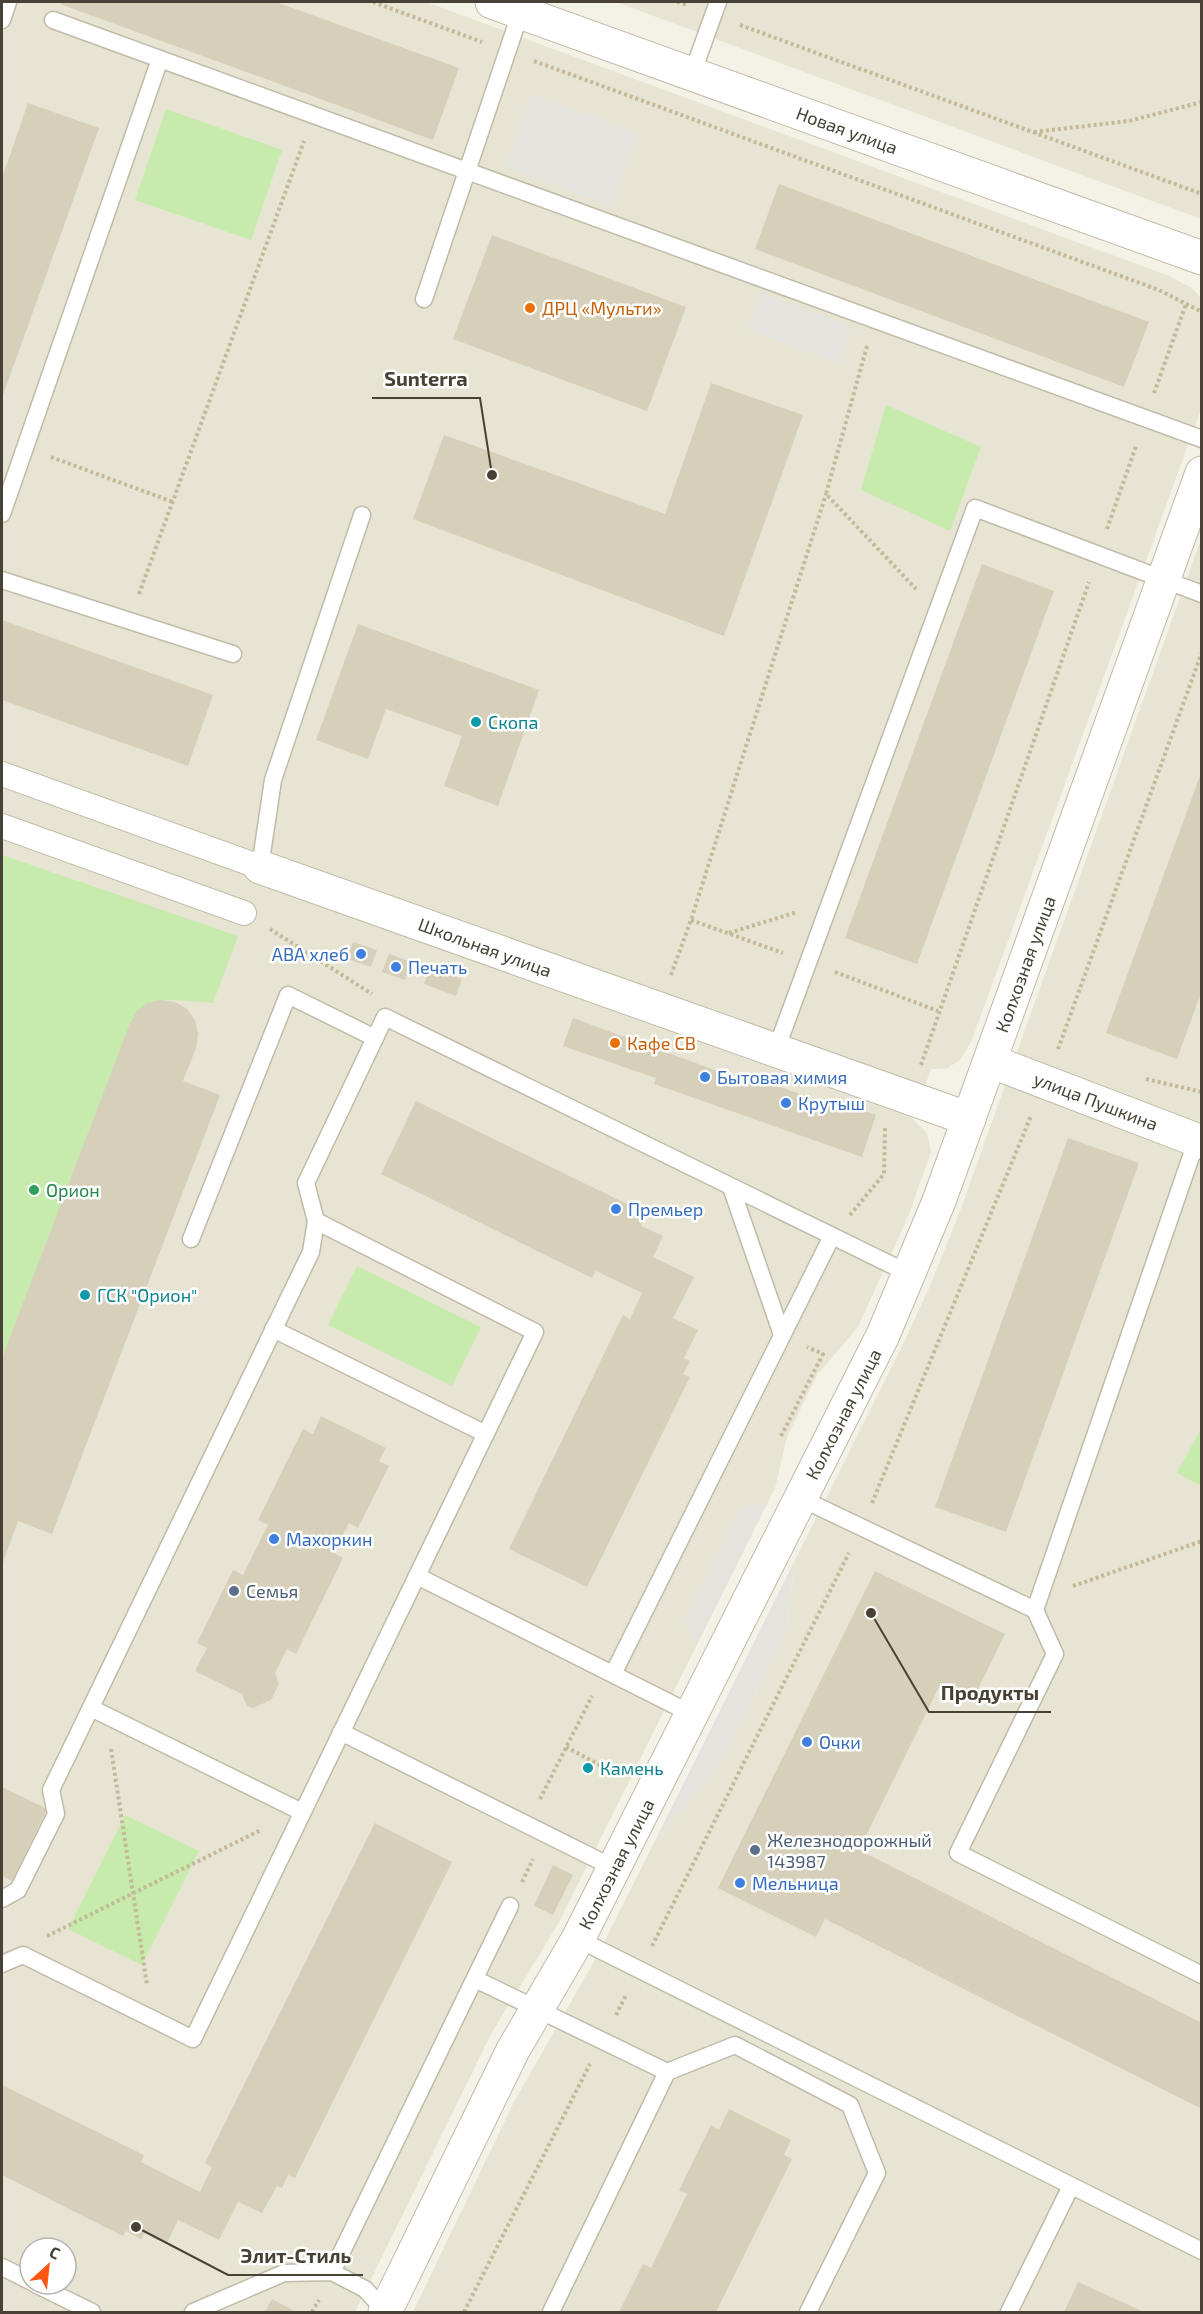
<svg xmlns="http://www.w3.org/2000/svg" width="1203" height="2314" font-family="'Exo 2',sans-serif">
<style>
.residential{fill:#e8e4d3;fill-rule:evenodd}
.green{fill:#c6ebac}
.parking{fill:#e4e3de}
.building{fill:#d6cfba}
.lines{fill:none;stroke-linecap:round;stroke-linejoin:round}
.service-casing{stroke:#c0bba8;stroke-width:19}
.pedestrian-casing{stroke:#c0bba8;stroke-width:26}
.minor-casing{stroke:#c0bba8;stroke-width:35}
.tertiary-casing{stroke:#c0bba8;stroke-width:35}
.path{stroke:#c3b998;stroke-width:4;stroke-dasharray:3 3;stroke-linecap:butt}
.service{stroke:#fff;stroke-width:16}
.pedestrian{stroke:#fff;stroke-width:24}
.minor{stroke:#fff;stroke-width:33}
.tertiary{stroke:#fff;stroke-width:33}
.food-dot{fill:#e8710a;stroke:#fff;stroke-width:2}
.culture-dot{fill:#0f9aa8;stroke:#fff;stroke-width:2}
.shop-dot{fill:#3f7fe0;stroke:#fff;stroke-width:2}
.leisure-dot{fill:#2e9e5b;stroke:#fff;stroke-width:2}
.service-dot{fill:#5c6f8a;stroke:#fff;stroke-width:2}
.labels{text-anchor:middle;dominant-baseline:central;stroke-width:5;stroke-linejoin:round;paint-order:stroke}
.street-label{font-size:18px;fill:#474235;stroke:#fff}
.food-label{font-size:18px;fill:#c56008;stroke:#fff;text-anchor:start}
.culture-label{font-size:18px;fill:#0d838f;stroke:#fff;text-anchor:start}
.shop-label{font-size:18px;fill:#366cbe;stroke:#fff;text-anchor:start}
.leisure-label{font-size:18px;fill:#27864d;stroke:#fff;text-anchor:start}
.service-label{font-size:18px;fill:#4e5e75;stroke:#fff;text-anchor:start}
.leader{fill:none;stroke:#474235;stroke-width:2}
.callout-dot{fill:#474235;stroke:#fff;stroke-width:2}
.callout-label{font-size:20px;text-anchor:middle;font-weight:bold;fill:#474235;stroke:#fff;stroke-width:5;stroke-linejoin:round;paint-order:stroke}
</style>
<rect width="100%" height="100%" fill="#f4f1e6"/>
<g class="residential">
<path d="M2,2H426L1169,276L1192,288L1201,298V409L972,1040L960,1060L946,1069H931L913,1119L927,1133L931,1152L908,1217L858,1327L817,1375L787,1437L775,1488L767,1504L742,1506L684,1623L697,1645L558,1924L491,2034L355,2312H2ZM30,2248H66V2284H30Z"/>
<path d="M616,2H1201V219Z"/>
<path d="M1201,539V2312H413L514,2102L597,1956L655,1841L716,1771L786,1633L795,1560L903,1344L930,1286L960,1211Z"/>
</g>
<g class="green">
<path d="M166,109L282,150L251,240L135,200Z"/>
<path d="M886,405L981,447L950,531L861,490Z"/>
<path d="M2,855L238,936L213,1003C181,1002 149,990 130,1023L2,1358Z"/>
<path d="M357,1266L481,1327L452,1386L328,1325Z"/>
<path d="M1201,1429V1486L1177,1473Z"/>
<path d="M125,1815L199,1851L142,1965L68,1929Z"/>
</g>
<g class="parking">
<path d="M531,94L639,133L612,206L505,167Z"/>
<path d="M760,292L851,326L840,364L747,329Z"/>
<path d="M767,1504L697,1645L684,1623L742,1505Z"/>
<path d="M795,1560L786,1633L716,1771L655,1841Z"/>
</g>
<g class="building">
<path d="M61,2H276L459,68L433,140L60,4Z"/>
<path d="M28,103L99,128L2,398V178Z"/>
<path d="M779,184L1149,322L1124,387L755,249Z"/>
<path d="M492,235L686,307L647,411L453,339Z"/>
<path d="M711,383L803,415L724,636L413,519L444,435L665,514Z"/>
<path d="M982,564L1054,591L917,964L845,938Z"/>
<path d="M2,620L213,695L188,766L2,700Z"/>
<path d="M358,624L539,690L498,806L444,786L462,736L386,709L368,759L316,740Z"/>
<path d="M1202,770V990L1177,1059L1106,1033Z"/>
<path d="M353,942L377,950L371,967L347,959Z"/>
<path d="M389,954L411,962L405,980L382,972Z"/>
<path d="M430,967L462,979L456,996L424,984Z"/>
<path d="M160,1000L175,1002L187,1009L195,1020L198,1034L196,1048L183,1081L220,1095L52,1534L18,1521L2,1565V1358L130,1023L137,1011L148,1003Z"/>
<path d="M573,1018L750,1083L752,1077L829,1104L831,1099L876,1115L862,1157L654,1084L656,1078L563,1046Z"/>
<path d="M416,1101L631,1206L628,1211L644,1219L641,1226L663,1236L653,1257L694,1277L673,1318L698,1330L684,1358L690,1361L683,1374L690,1377L587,1587L509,1549L623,1315L630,1319L642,1293L596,1271L592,1278L381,1174Z"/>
<path d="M1068,1138L1139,1163L1006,1532L935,1507Z"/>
<path d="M321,1416L386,1448L379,1461L389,1466L358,1528L349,1523L334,1553L343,1558L296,1654L287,1649L275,1673L279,1684L271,1700L253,1708L247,1706L242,1694L195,1671L207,1648L197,1643L233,1570L243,1575L268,1525L258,1520L303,1429L313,1434Z"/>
<path d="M875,1571L1005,1634L971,1703L939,1687L859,1850L1202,2023V2109L825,1919L816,1937L718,1888Z"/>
<path d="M2,1787L47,1809L12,1881L2,1876Z"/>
<path d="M375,1823L452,1862L295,2178L288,2175L282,2188L277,2186L262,2213L238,2202L219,2240L178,2220L167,2243L145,2232L141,2239L126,2231L123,2236L2,2175V2085L144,2155L141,2162L200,2192L212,2167L205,2163Z"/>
<path d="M553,1865L573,1875L553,1915L534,1906Z"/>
<path d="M729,2109L791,2140L784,2155L792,2159L716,2312H619L643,2264L651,2268L687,2194L679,2190L711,2125L719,2130Z"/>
<path d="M1078,2282L1144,2312H1064Z"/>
<path d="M272,2299L293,2310L291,2312H265Z"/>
</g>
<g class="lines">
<g class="service-casing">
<g id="service">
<path d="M2,20L8,2"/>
<path d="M53,20L1202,439"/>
<path d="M692,74L718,2"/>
<path d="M424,299L521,11"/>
<path d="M2,514L160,59"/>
<path d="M2,580L233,654"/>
<path d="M260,867L273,780L362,515"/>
<path d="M776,1050L975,508L1202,594"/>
<path d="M731,1187L782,1335"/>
<path d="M191,1239L288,995L375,1038"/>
<path d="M273,1329L486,1434"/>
<path d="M800,1498L1035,1610L1055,1654L958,1853L1202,1975"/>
<path d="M417,1576L692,1714"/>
<path d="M1035,1610L1198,1136"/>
<path d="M613,1674L832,1236"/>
<path d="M91,1708L302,1812"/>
<path d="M341,1732L614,1868"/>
<path d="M2,1899L18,1890L56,1814L51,1790L311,1252L316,1221L306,1183L385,1017L910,1274"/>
<path d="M578,1939L1202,2251"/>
<path d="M2,1964L23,1955L193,2039L535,1332L316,1221"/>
<path d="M475,1979L667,2072L551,2312"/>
<path d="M667,2072L735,2045L850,2105L877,2173L808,2312"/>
<path d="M2,2267L30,2281"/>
<path d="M332,2272L510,1906"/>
<path d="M35,2284L92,2312"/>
<path d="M193,2312L284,2273L332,2272L365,2289L386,2312"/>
<path d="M1009,2312L1071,2186"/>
</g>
</g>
<g class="pedestrian-casing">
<g id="pedestrian">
<path d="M2,774L260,867"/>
<path d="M2,826L244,913"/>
</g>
</g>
<g class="minor-casing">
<g id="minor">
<path d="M260,867L969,1119"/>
<path d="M990,1061L1202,1142"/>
</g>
</g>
<g class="tertiary-casing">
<g id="tertiary">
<path d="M492,2L1202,258"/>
<path d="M385,2312L513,2050L578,1939L883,1335L939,1201L1202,473"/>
</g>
</g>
<g class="path">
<path d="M373,2L482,42"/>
<path d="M677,2L688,5"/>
<path d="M740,25L1202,194"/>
<path d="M534,61L1159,290L1202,312"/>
<path d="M1034,132L1129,121L1202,102"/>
<path d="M867,346L826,494L916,589"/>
<path d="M1154,393L1186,304"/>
<path d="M51,457L173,502"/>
<path d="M1107,529L1136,446"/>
<path d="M139,594L304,141"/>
<path d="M691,920L783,953"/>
<path d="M270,929L372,994"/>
<path d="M729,933L797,912"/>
<path d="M835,972L938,1011"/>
<path d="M671,975L691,920L826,494"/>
<path d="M1058,1049L1202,652"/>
<path d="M921,1065L1089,582"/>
<path d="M1146,1079L1202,1092"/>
<path d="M850,1215L884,1174L885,1127"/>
<path d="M781,1436L823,1354L807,1347"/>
<path d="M872,1503L1031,1116"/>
<path d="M1073,1586L1202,1541"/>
<path d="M566,1747L611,1771"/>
<path d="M111,1749L147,1985"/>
<path d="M540,1799L592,1696"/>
<path d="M522,1882L533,1859"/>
<path d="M47,1936L261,1830"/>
<path d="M652,1946L849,1553"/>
<path d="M616,2015L626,1995"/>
<path d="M312,2312L319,2300"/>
<path d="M464,2312L590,2064"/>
</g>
<use href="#service" class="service"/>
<use href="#pedestrian" class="pedestrian"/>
<use href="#minor" class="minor"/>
<use href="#tertiary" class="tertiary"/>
</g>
<g class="food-dot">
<circle cx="530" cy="308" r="6"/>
<circle cx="615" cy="1043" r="6"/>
</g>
<g class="culture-dot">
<circle cx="476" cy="722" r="6"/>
<circle cx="85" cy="1295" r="6"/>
<circle cx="588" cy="1768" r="6"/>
</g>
<g class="shop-dot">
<circle cx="361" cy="954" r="6"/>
<circle cx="396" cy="967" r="6"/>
<circle cx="705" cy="1077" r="6"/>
<circle cx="786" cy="1103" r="6"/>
<circle cx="616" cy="1209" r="6"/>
<circle cx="274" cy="1539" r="6"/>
<circle cx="807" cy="1742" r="6"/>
<circle cx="740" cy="1883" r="6"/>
</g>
<circle class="leisure-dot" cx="34" cy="1190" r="6"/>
<g class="service-dot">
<circle cx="234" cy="1591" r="6"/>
<circle cx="755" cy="1850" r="6"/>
</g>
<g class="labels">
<g class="street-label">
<text transform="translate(847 130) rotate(20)">Новая улица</text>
<text transform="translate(485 947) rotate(20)">Школьная улица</text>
<text transform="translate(1025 964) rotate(-70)">Колхозная улица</text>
<text transform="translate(1096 1101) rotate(21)">улица Пушкина</text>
<text transform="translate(843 1414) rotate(-63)">Колхозная улица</text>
<text transform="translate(616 1864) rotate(-63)">Колхозная улица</text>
</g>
<g class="food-label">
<text x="542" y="308">ДРЦ «Мульти»</text>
<text x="627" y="1043">Кафе СВ</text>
</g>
<g class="culture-label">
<text x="488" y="722">Скопа</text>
<text x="97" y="1295">ГСК "Орион"</text>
<text x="600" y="1768">Камень</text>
</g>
<g class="shop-label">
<text x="349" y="954" text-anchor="end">АВА хлеб</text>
<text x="408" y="967">Печать</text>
<text x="717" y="1077">Бытовая химия</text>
<text x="798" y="1103">Крутыш</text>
<text x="628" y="1209">Премьер</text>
<text x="286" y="1539">Махоркин</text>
<text x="819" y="1742">Очки</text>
<text x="752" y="1883">Мельница</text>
</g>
<g class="leisure-label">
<text x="46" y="1190">Орион</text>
</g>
<g class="service-label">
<text x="246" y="1591">Семья</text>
<text x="767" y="1840">Железнодорожный<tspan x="767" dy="21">143987</tspan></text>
</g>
</g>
<path class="leader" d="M492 475L480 398H372M871 1613L929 1712H1051M136 2227L228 2275H363"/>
<g class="callout-dot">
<circle cx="492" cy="475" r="6"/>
<circle cx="871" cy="1613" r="6"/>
<circle cx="136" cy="2227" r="6"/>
</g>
<g class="callout-label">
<text x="426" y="386">Sunterra</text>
<text x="990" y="1700">Продукты</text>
<text x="296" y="2263">Элит-Cтиль</text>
</g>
<rect width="1203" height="2314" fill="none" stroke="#474235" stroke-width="6"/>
<g transform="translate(48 2266) rotate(27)"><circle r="28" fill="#ffffff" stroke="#b5b3ae" stroke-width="1.5"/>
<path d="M0-4.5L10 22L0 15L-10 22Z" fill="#ff5611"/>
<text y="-9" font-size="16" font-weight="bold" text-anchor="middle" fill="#474235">С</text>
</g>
</svg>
